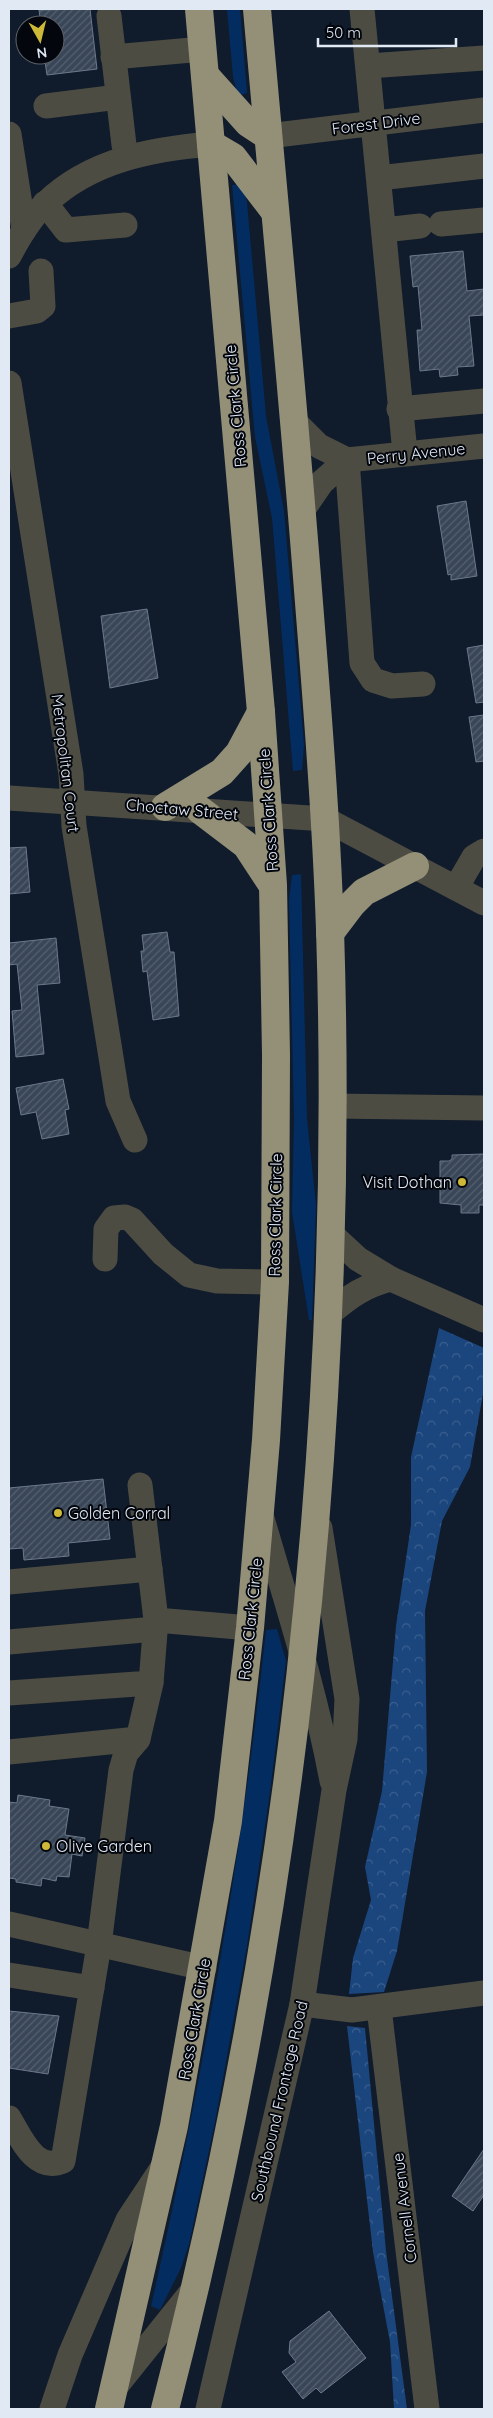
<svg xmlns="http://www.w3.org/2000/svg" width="493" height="2418" font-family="Quicksand,sans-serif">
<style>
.green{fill:#032d60}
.forest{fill:url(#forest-crowns)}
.building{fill:url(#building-hatch);stroke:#6b798c}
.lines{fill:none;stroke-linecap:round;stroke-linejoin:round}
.minor{stroke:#4d4c42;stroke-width:25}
.highway{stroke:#949078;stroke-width:28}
.poi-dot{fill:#ceb837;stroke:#03060c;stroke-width:2}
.labels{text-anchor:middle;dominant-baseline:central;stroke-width:4;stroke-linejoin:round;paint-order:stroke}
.street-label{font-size:16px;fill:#e1e9f4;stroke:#03060c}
.poi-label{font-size:16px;fill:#e1e9f4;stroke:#03060c;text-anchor:start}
</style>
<defs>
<pattern id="forest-crowns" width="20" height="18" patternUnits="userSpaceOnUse" patternTransform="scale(1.25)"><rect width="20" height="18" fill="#1a457d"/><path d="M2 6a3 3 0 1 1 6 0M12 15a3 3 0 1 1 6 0" fill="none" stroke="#3b6090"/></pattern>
<pattern id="building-hatch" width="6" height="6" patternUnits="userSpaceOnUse" patternTransform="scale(1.25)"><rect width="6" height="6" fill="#394657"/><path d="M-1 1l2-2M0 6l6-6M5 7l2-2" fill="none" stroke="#556170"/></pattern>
</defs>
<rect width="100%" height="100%" fill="#101b2b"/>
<g class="green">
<path d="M227,9H240L247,93L238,96L233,77Z"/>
<path d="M242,184L247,202L266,416L284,511L304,745L302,770L293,771L272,518L255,437L232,185Z"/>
<path d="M301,874L307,1119L316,1205L312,1320H309L292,1212L294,1118L289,900L292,875Z"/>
<path d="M277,1629L286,1661L270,1792L247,1946L215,2122L189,2244L181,2268L160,2310L151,2306C202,2082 242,1858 266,1630Z"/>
</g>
<g class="forest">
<path d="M439,1328L484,1348V1388L470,1467L442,1521L425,1611L427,1772L397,1951L384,1992L349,1994L353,1958L371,1900L365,1867L382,1791L396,1626L411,1525V1457Z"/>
<path d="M347,2026L365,2028L386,2251L407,2409H394L390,2342L373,2252Z"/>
</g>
<g class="building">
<path d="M90,9L97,69L47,75L44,55H55V25H41L39,10Z"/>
<path d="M463,251L467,291L484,289V315L469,316L474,366L457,367L458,375L440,377L439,369L420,371L417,330H422L418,286L413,287L410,256Z"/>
<path d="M466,501L477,576L451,580V574L448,575L437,506Z"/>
<path d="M147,609L158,678L110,688L101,616Z"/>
<path d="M484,645V702L476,703L467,648Z"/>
<path d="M484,715V761L476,762L469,717Z"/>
<path d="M26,847L30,892L9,894V848Z"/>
<path d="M167,932L170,952H174L179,1016L153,1020L147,971L143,972L141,951H144L142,935Z"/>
<path d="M56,938L60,983L37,985L44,1054L16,1057L12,1011L22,1010L17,964L9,965V943Z"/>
<path d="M63,1079L69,1109L65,1110L69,1134L42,1139L36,1112L21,1115L16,1088Z"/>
<path d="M484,1154V1205H479V1213H461V1205L440,1203V1161H449L452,1159V1155Z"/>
<path d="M103,1479L110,1539L68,1543L69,1556L24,1560L23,1548L9,1549V1488Z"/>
<path d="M18,1795L50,1800L49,1806L69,1809L65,1835L85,1838L82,1856L72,1854L69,1877L57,1876L56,1881L42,1878L41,1886L16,1882V1879L9,1878V1802L17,1803Z"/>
<path d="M9,2011L59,2016L48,2074L9,2068Z"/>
<path d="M484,2149V2195L473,2211L452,2196Z"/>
<path d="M329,2311L366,2358L321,2393L316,2388L303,2399L282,2372L296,2362L289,2353L290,2341Z"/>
</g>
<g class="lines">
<g class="minor">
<path d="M362,9L405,453"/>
<path d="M109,16L124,145L129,157"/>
<path d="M113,57L203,49"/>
<path d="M368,66L484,58"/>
<path d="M46,106L118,97"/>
<path d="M9,134L24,230"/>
<path d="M268,136L484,110"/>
<path d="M379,178L484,166"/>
<path d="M45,203L66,230L125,225"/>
<path d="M441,224L484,220"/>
<path d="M384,230L420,226"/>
<path d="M9,256C19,237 30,218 46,203C91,160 152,149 211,144"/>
<path d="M9,316L37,311L43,306L41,271"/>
<path d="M9,383L71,774L74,826L118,1101L135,1140"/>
<path d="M399,409L484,401"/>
<path d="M293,420L319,446L347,460L484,446"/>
<path d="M347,460L362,663L373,680L392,686L423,684"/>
<path d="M302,511L322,482L347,460"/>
<path d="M9,798L325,819L484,903"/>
<path d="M456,888L474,857L484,851"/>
<path d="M332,1106L484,1108"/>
<path d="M331,1234L358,1259L391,1279L484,1320"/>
<path d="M105,1259L106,1229L114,1218L125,1217L132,1220L163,1254L189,1275L217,1281L275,1282"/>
<path d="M329,1314C350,1296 364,1286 391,1279"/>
<path d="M140,1485L156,1620L250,1628"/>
<path d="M261,1515C287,1604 315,1690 332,1781"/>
<path d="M9,1582L150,1569"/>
<path d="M9,1642L155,1629"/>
<path d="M9,1693L151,1683L156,1620"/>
<path d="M138,1739L151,1683"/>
<path d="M9,1752L138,1739L126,1753L121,1770L99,1945L63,2161C35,2173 21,2138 9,2118"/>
<path d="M9,1924L204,1968"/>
<path d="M9,1975L92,1988"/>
<path d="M302,2004L352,2010L484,1993"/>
<path d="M379,2008L427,2409"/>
<path d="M113,2390L194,2289"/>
<path d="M52,2409L70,2355L128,2220L163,2167"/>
<path d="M208,2409L302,2004L334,1790L345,1739L347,1699L320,1528"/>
</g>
<g class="highway">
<path d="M205,75L248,123L268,136"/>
<path d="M211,144L233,157L275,212"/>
<path d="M165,807L222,772L239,753L261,712"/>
<path d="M200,810L246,845L271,883"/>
<path d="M330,933L352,904L364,892L415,866"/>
<path d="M109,2409L174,2126L228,1821L250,1628L266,1440L275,1282L276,1055L273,885L261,712L199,9"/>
<path d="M165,2409C290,1927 346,1427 330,929C326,816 317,703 308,590C293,396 274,202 257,9"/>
</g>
</g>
<g class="poi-dot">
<circle cx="462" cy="1182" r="5"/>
<circle cx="58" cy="1513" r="5"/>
<circle cx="46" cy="1846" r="5"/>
</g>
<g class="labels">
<g class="street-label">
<text transform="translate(376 123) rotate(-7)">Forest Drive</text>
<text transform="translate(235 406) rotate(-95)">Ross Clark Circle</text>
<text transform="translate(416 453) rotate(-6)">Perry Avenue</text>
<text transform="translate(66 763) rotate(83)">Metropolitan Court</text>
<text transform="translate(182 809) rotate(5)">Choctaw Street</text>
<text transform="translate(268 810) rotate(-94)">Ross Clark Circle</text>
<text transform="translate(275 1215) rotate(-89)">Ross Clark Circle</text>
<text transform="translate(250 1619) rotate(-84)">Ross Clark Circle</text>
<text transform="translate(194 2019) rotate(-80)">Ross Clark Circle</text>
<text transform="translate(279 2101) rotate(-77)">Southbound Frontage Road</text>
<text transform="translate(404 2208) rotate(-97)">Cornell Avenue</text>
</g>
<g class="poi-label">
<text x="452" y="1182" text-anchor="end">Visit Dothan</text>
<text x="68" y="1513">Golden Corral</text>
<text x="56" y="1846">Olive Garden</text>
</g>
</g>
<rect width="493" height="2418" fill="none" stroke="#e1e9f4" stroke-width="20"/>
<g transform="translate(40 40) rotate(172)"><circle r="24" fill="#03060c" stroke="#5c6169"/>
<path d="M0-4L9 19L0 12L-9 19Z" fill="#ceb837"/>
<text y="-8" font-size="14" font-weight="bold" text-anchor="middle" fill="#e1e9f4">N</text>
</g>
<path d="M318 38v8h138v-8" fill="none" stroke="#e1e9f4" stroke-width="2.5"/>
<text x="326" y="38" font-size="15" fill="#e1e9f4" stroke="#03060c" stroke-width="4" paint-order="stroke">50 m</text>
</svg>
